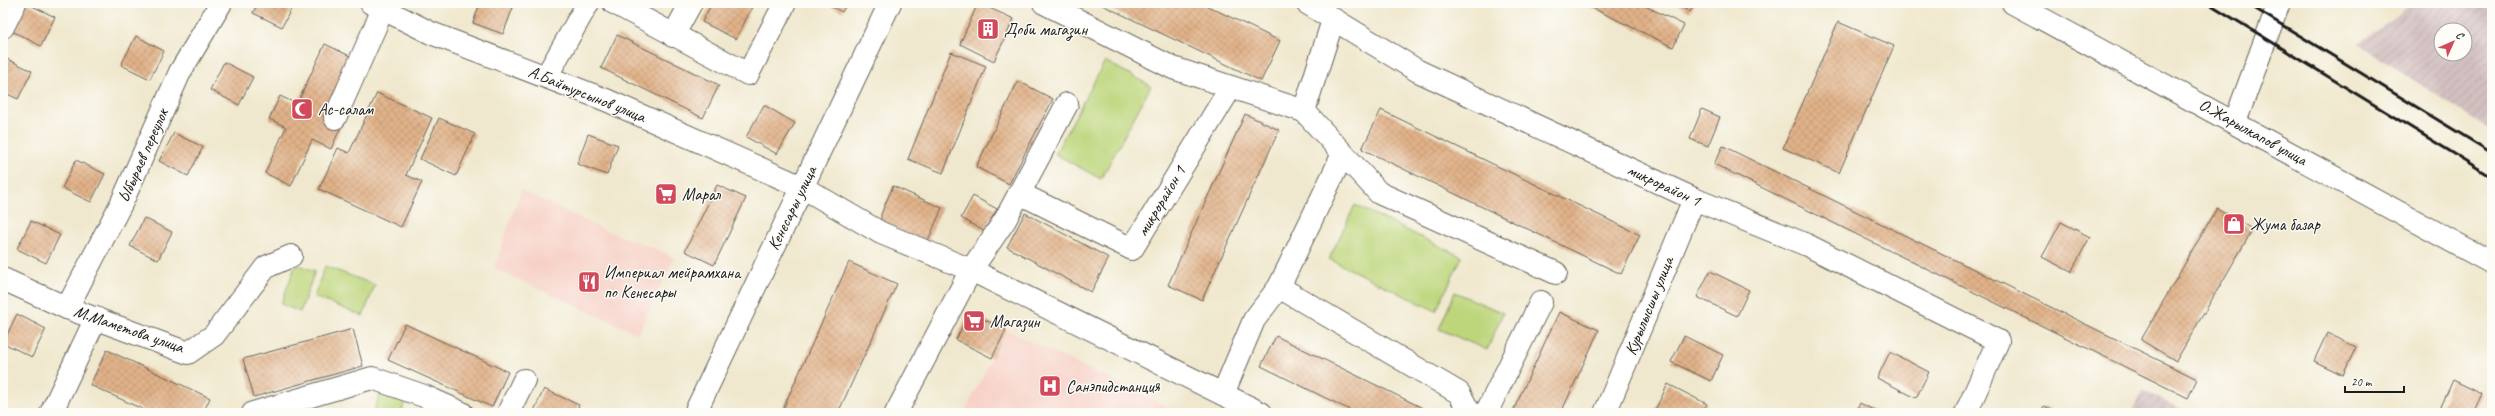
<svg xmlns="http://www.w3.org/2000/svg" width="2495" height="416" font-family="Caveat,sans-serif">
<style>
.built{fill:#f7d1c7}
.industrial{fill:url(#industrial-furrows);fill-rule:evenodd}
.park{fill:#bdd67b;stroke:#6c794c}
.building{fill:url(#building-cross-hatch)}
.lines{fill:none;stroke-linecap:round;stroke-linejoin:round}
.minor-casing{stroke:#66635a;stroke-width:24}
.minor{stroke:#fff;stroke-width:22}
.rail{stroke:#1c1c1c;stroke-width:3}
.labels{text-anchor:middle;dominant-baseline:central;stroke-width:3;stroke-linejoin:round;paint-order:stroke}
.poi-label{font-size:17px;fill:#1c1c1c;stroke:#fdfcf7;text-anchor:start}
.street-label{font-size:17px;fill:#1c1c1c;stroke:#fdfcf7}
</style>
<defs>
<pattern id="industrial-furrows" width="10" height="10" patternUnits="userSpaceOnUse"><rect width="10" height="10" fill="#d2bfc0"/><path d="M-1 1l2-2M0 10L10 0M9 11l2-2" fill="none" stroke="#b4a4a4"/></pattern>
<pattern id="building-cross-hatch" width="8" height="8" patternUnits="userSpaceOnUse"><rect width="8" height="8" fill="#e1b289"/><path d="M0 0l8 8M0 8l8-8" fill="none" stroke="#c09876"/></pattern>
</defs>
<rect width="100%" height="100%" fill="#fdfcf7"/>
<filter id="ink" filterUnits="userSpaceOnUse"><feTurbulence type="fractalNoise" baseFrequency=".025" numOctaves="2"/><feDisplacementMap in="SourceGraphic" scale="8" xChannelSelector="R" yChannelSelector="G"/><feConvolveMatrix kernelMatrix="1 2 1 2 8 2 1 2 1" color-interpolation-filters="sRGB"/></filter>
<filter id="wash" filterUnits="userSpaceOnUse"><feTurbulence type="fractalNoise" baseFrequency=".012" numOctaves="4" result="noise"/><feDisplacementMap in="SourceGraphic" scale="16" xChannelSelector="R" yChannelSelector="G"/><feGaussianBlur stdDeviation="0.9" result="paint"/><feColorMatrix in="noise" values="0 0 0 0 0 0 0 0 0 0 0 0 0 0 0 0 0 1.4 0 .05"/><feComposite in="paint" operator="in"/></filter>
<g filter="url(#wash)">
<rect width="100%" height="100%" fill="#f0e8ce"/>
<g class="built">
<path d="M521,190L604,230L654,248L674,258L638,334L494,268Z"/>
<path d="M1006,330L1181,413H964Z"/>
</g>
<g class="industrial">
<path d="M2414,3H2492V131L2358,44ZM2441,30H2465V54H2441Z"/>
<path d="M2142,390L2190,413H2132Z"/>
</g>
<g class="park">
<path d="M1105,61L1151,86L1101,179L1055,154Z"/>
<path d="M1355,205L1462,257L1436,311L1329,259Z"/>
<path d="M296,264L315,271L300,312L281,304Z"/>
<path d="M325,266L375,285L363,316L314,297Z"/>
<path d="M1455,292L1503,313L1487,350L1439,329Z"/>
<path d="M381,392L405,402L401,413H373Z"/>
</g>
<g id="blocks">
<g class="building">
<path d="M26,3L55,17L41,46L12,31Z"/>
<path d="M258,3H294L282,27L253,13Z"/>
<path d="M480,3L514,5L503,34L473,23Z"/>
<path d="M712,3H754L736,39L702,22Z"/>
<path d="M825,3H847L842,12Z"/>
<path d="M978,3L1014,19L994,61L960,44Z"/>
<path d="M1098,3H1201L1280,41L1261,81Z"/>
<path d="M1582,3H1639L1684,25L1673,47Z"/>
<path d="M1674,3H1695L1690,12Z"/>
<path d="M1838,22L1894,46L1839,173L1783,148Z"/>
<path d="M617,35L719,85L703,118L601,68Z"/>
<path d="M136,36L164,51L150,79L121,65Z"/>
<path d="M325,44L354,58L343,122L331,149L312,140L291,186L265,173L286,127L269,119L280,96L297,104Z"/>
<path d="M951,52L986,66L943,173L908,159Z"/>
<path d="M3,57L32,71L18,99L3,92Z"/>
<path d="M224,62L253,77L239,105L210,90Z"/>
<path d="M1018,81L1053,99L1009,184L976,167Z"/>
<path d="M377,93L432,118L406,175L422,182L401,227L319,189L338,148L349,153Z"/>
<path d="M764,105L795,123L777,154L746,137Z"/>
<path d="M1702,109L1720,117L1708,146L1690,139Z"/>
<path d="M1381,110L1640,235L1621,274L1362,149Z"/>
<path d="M1245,114L1279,130L1202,300L1168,285Z"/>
<path d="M439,118L475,134L456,176L420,159Z"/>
<path d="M174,133L203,147L188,176L159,161Z"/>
<path d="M588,134L618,145L607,175L577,164Z"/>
<path d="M1723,146L2197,379L2188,398L1714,164Z"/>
<path d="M76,160L105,174L91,202L62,188Z"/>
<path d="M717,185L746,198L714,265L685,251Z"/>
<path d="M893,186L942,208L927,243L881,223V214Z"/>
<path d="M973,196L997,209L984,231L961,218Z"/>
<path d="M2217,208L2253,229L2176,361L2141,340Z"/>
<path d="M1025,213L1109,258L1091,292L1007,247Z"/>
<path d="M144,218L172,232L158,260L130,246Z"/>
<path d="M31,221L60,235L46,263L17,249Z"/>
<path d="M2061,222L2090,237L2071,272L2042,257Z"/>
<path d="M849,262L897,284L838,413H781Z"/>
<path d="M1710,271L1749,290L1737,316L1697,297Z"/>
<path d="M969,312L1006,330L992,358L956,340Z"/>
<path d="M1559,312L1599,330L1561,413H1512Z"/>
<path d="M17,314L46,329L32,357L3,343Z"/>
<path d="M405,324L508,372L492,407L388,360Z"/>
<path d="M353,329L363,366L254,397L243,359Z"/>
<path d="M2327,333L2356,347L2343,375L2314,361Z"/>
<path d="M1276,336L1433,413H1356L1261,366Z"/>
<path d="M1684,336L1723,355L1711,381L1671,362Z"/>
<path d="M107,350L210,398L203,413H151L90,385Z"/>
<path d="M1890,352L1929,372L1916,398L1877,378Z"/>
<path d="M2453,380L2482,394L2473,413H2448L2440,409Z"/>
<path d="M1668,384L1707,404L1702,413H1660L1655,410Z"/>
<path d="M544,389L579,405L576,413H533Z"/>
<path d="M1860,403L1879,413H1855Z"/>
<path d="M2044,406L2059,413H2040Z"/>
</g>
</g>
</g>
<g filter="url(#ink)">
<use href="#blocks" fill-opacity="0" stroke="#66635a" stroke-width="1"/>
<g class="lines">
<g class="minor-casing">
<g id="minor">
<path d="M371,3L431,33L606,100L802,187L881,233L971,270L1261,413"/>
<path d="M614,3L748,74L785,3"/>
<path d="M1044,3L1173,68L1304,111L1333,20"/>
<path d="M1307,3L1418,71L1694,199L1807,245L1998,341L1966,413"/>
<path d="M2013,3L2492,263"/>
<path d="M3,27L15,3"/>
<path d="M673,36L691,3"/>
<path d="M546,77L588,3"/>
<path d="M1304,111L1379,193L1556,273"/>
<path d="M335,118L383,9"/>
<path d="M2235,122L2279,3"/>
<path d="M1019,193L1132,249L1231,87"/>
<path d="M3,279L67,308L188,353L214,335L266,267L291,256"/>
<path d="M1279,287L1459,393L1470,413"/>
<path d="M67,308L122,202L180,72L221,3"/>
<path d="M1223,394L1254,320L1279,287L1343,154"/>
<path d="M51,413L96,318"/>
<path d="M253,413L372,378L424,396L462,413"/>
<path d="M508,413L524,380"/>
<path d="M695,413L890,3"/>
<path d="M896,413L971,270L1005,220L1067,104"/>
<path d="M1486,413L1541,302"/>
<path d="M1605,413L1694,199"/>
</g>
</g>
<use href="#minor" class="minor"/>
<g class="rail">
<path d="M2208,3L2492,177"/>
<path d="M2246,3L2492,153"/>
</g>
</g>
</g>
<defs>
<g id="building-square" transform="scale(1.15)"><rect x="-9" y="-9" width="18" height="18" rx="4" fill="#d1495b" stroke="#fdfcf7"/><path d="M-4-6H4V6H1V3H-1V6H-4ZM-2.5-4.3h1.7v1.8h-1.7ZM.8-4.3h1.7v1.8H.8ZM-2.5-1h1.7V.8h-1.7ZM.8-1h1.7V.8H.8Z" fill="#fff"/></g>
<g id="mosque-square" transform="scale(1.15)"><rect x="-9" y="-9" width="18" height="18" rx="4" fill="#d1495b" stroke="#fdfcf7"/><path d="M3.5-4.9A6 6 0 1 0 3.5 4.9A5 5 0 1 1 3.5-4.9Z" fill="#fff"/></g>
<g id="supermarket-square" transform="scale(1.15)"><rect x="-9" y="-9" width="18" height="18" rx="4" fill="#d1495b" stroke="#fdfcf7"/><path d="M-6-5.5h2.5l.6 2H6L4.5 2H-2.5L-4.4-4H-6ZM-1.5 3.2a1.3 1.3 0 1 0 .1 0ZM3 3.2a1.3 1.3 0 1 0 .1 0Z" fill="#fff"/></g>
<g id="shop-square" transform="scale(1.15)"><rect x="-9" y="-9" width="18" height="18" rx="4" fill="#d1495b" stroke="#fdfcf7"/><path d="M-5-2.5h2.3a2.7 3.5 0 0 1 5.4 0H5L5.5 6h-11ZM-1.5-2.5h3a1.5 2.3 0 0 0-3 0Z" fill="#fff"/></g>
<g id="restaurant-square" transform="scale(1.15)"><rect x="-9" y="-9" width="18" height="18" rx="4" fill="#d1495b" stroke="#fdfcf7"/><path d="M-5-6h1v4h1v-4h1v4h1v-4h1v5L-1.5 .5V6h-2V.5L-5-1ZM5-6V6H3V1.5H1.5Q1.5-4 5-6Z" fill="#fff"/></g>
<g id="hospital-square" transform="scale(1.15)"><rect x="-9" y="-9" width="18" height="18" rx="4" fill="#d1495b" stroke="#fdfcf7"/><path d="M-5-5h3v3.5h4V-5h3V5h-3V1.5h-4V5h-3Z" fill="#fff"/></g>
</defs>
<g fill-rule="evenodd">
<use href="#building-square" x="988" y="29"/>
<use href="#mosque-square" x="302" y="109"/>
<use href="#supermarket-square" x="666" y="194"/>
<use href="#shop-square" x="2234" y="224"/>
<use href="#restaurant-square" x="589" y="282"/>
<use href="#supermarket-square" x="974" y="321"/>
<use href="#hospital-square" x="1050" y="386"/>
</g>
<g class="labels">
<g class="poi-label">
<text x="1004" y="29">Доби магазин</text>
<text x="318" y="109">Ас-салам</text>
<text x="682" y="194">Марал</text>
<text x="2250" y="224">Жума базар</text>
<text x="604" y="272">Империал мейрамхана<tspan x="604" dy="20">по Кенесары</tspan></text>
<text x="990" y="321">Магазин</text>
<text x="1066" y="386">Санэпидстанция</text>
</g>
<g class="street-label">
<text transform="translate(587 94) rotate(22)">А.Байтурсынов улица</text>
<text transform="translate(2253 132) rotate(29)">О.Жарылкапов улица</text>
<text transform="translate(143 155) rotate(-66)">Ыбыраев переулок</text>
<text transform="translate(1664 185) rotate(25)">микрорайон 1</text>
<text transform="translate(1161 201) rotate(-59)">микрорайон 1</text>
<text transform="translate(792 208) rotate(-64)">Кенесары улица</text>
<text transform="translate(1649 306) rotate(-68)">Курылысшы улица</text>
<text transform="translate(129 329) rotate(19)">М.Маметова улица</text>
</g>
</g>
<rect width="2495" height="416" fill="none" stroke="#fdfcf7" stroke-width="16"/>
<g transform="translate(2453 42) rotate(45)"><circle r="19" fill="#fdfcf7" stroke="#a3a29f"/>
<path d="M0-3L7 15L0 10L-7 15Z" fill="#d1495b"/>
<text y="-6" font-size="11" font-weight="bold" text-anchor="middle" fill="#1c1c1c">С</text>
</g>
<path d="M2345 386v6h59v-6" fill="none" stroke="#1c1c1c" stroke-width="2"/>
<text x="2351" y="386" font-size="12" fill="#1c1c1c" stroke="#fdfcf7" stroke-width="3" paint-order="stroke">20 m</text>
</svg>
